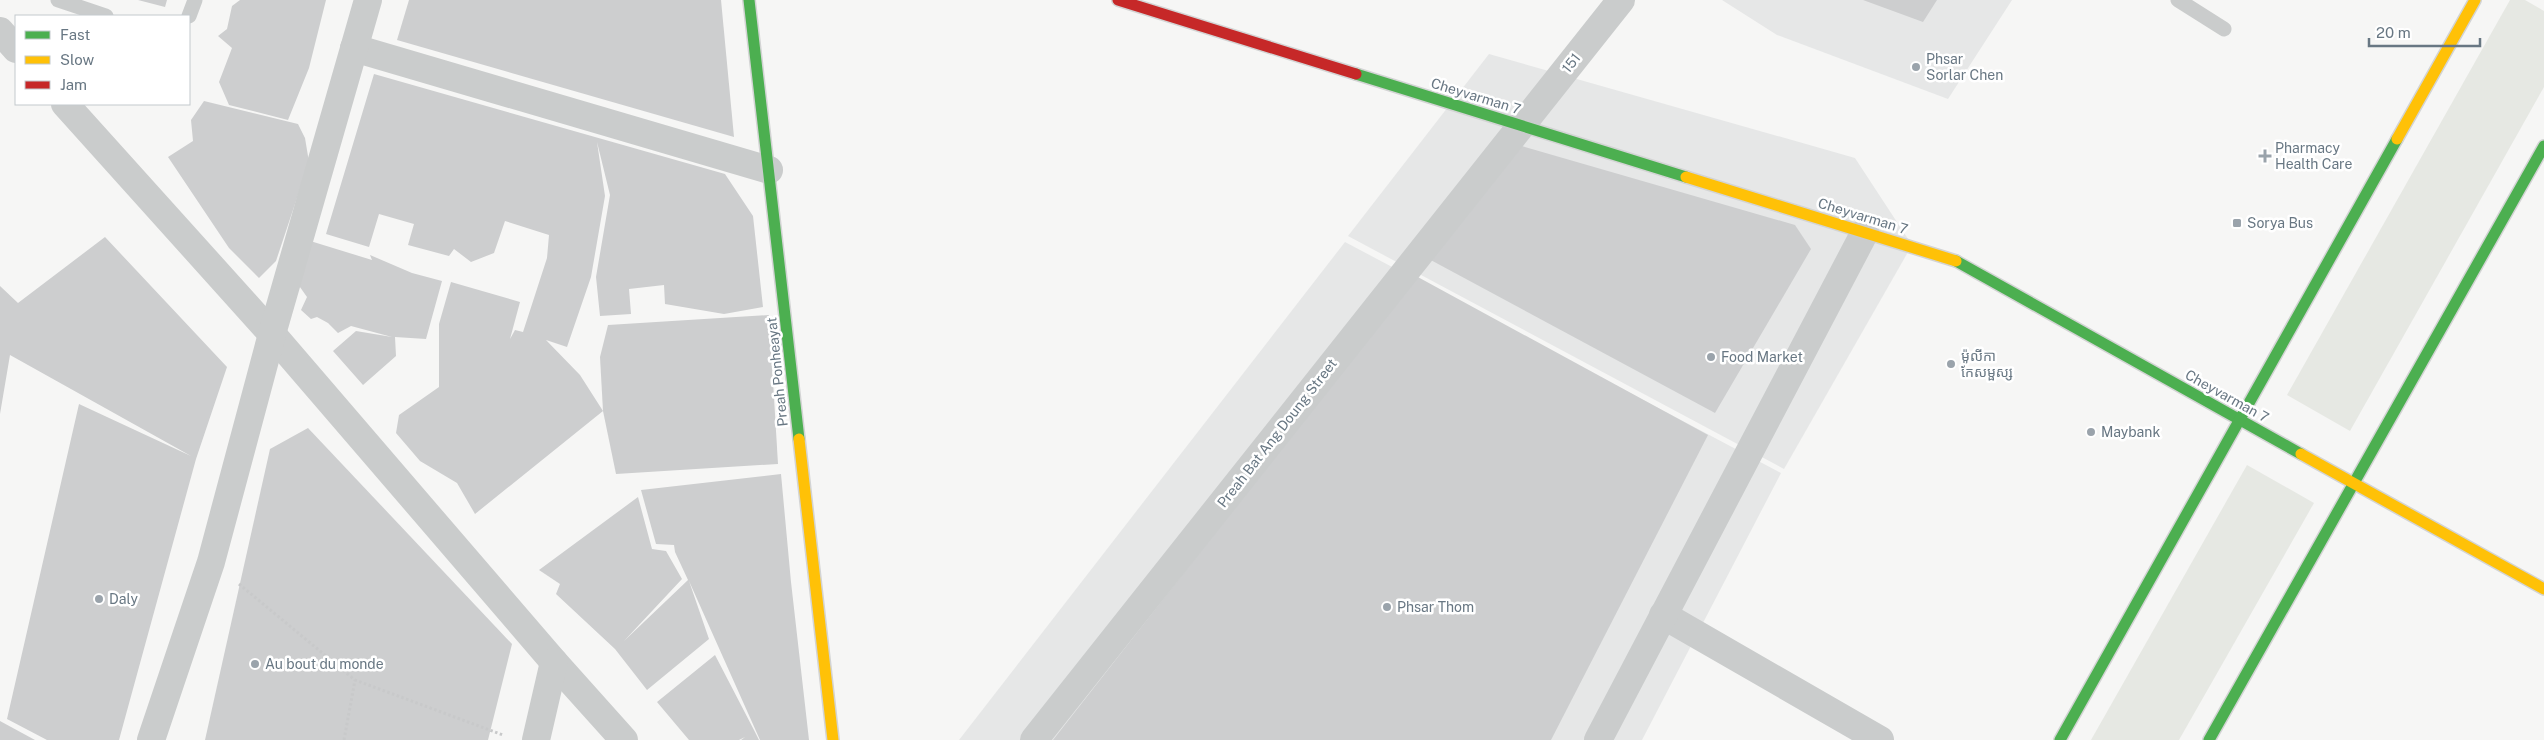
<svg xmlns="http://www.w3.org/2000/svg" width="2544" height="740" font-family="'Public Sans','Noto Sans Khmer',sans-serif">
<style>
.built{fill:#e6e7e7}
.green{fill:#e6e8e3}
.building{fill:#cdcecf}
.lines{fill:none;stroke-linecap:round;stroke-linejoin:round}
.fast-casing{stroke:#d3d4d4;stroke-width:14}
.slow-casing{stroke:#d3d4d4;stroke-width:14}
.jam-casing{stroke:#d3d4d4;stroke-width:14}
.path{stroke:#c8c9ca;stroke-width:3;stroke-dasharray:2.5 2.5;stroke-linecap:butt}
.lane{stroke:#cacccc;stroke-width:15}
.street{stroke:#cacccc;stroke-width:28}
.fast{stroke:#4caf50;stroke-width:11}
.slow{stroke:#ffc107;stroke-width:11}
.jam{stroke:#c62828;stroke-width:11}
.poi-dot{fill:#9aa3ab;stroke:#fff;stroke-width:2}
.labels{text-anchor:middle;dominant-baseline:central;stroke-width:5;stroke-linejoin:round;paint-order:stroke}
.poi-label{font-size:14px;fill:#687783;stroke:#fff;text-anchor:start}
.street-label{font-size:14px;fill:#687783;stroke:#fff}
</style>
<rect width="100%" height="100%" fill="#f6f6f5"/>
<g class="built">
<path d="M1722,0H2012L1948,99L1777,35Z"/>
<path d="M1489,54L1855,158L1912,245L1784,469L1348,236Z"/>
<path d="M1345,242L1781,473L1642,740H959Z"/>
</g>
<g class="green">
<path d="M2510,0H2525L2544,11V87L2350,431L2287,395Z"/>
<path d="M2247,465L2314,503L2179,740H2091Z"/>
</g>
<g class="building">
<path d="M138,0H167L165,7Z"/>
<path d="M240,0H326L309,68L288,120L229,105L219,82L232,48L218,36L227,29L232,6Z"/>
<path d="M409,0H721L734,137L397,40Z"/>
<path d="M1863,0H1937L1923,22Z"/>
<path d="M374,74L725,174L753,216L763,307L724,314L665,304L664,285L629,289L631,314L600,316L596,277L610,195L597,142L605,196L591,277L567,347L546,340L580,375L603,411L475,514L457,483L420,461L396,433L399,415L439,387V324L451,282L520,302L510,339L515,330L523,332L547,258L549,235L505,221L494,253L471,262L454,249L449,256L408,245L414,224L379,214L369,247L326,234Z"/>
<path d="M204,101L298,124L305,138L309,162L276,261L259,278L229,248L168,157L193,141L191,120Z"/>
<path d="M1508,142L1795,225L1811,249L1715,413L1427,258Z"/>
<path d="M105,237L227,367L196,459L119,740H47L7,719L79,404L191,456L10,355L0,414V286L18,303Z"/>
<path d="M307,240L372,260L370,255L412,273L442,281L426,339L395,337L396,356L363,385L333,351L356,331L392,337L351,326L338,333L328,323L317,317L311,319L301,310L307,297L295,280Z"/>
<path d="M1416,276L1708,435L1551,740H1053Z"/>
<path d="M769,315L778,464L616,474L603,411L600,357L608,325Z"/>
<path d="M308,428L512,644L488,740H205L270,449Z"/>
<path d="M781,474L791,582L809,740H760L689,581L709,639L647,690L615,649L556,594L560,584L539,570L638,497L652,549L666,551L682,579L624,641L688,580L675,552L674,545L656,544L641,490Z"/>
<path d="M715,655L755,732L759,740H741L745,737L739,740H689L657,702Z"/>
<path d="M0,721L35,740H0Z"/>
</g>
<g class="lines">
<g class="fast-casing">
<g id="fast">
<path d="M749,0L799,439"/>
<path d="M1356,74L1686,177"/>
<path d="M1956,261L2301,454"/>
<path d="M2060,740L2397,139"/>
<path d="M2209,740L2544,146"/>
</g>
</g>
<g class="slow-casing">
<g id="slow">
<path d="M2397,139L2475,0"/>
<path d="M1686,177L1956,261"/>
<path d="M799,439L833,740"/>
<path d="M2301,454L2544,589"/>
</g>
</g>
<g class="jam-casing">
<path id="jam" d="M1118,0L1356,74"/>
</g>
<g class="path">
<path d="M239,584L355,680L503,735"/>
<path d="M344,740L355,680"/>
</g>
<g class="lane">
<path d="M58,0L106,16"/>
<path d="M2178,0L2224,29"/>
<path d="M189,16L195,0"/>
</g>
<g class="street">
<path d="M0,31L16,49"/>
<path d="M354,48L769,170"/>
<path d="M65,104L272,334L554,662L624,740"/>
<path d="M1663,615L1880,740"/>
<path d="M151,740L211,562L272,334L368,0"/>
<path d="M536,740L554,662"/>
<path d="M1034,740L1621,0"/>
<path d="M1598,740L1865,232"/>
</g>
<use href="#fast" class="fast"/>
<use href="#slow" class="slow"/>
<use href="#jam" class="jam"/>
</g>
<g class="poi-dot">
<circle cx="1916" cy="67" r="5"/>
<path d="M2262.5 148.5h5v5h5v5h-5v5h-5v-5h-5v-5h5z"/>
<rect x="2232" y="218" width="10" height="10" rx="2.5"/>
<circle cx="1711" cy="357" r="5"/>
<circle cx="1951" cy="364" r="5"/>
<circle cx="2091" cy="432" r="5"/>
<circle cx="99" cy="599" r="5"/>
<circle cx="1387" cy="607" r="5"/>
<circle cx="255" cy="664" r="5"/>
</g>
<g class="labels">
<g class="poi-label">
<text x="1926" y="59">Phsar<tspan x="1926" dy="16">Sorlar Chen</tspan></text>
<text x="2275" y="148">Pharmacy<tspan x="2275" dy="16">Health Care</tspan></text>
<text x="2247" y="223">Sorya Bus</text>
<text x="1961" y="356">ម៉ូលីកា<tspan x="1961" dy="16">កែសម្ផស្ស</tspan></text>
<text x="1721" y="357">Food Market</text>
<text x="2101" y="432">Maybank</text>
<text x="109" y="599">Daly</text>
<text x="1397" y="607">Phsar Thom</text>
<text x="265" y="664">Au bout du monde</text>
</g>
<g class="street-label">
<text transform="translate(1571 63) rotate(-52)">151</text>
<text transform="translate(1476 96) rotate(17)">Cheyvarman 7</text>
<text transform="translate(1863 216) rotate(17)">Cheyvarman 7</text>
<text transform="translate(777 372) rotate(-96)">Preah Ponheayat</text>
<text transform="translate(2227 396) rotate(29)">Cheyvarman 7</text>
<text transform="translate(1277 433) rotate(-52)">Preah Bat Ang Doung Street</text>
</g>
</g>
<rect x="15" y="15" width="175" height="90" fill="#ffffff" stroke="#c3c9cd"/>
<rect x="25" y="31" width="25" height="8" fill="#4caf50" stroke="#c3c9cd"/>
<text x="60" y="40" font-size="15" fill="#687783">Fast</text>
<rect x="25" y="56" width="25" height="8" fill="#ffc107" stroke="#c3c9cd"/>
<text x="60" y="65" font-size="15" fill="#687783">Slow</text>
<rect x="25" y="81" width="25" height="8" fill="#c62828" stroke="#c3c9cd"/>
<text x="60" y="90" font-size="15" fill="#687783">Jam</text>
<path d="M2369 38v8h111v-8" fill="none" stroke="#687783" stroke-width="2.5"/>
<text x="2376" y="38" font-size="15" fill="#687783" stroke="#ffffff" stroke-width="4" paint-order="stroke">20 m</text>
</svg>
